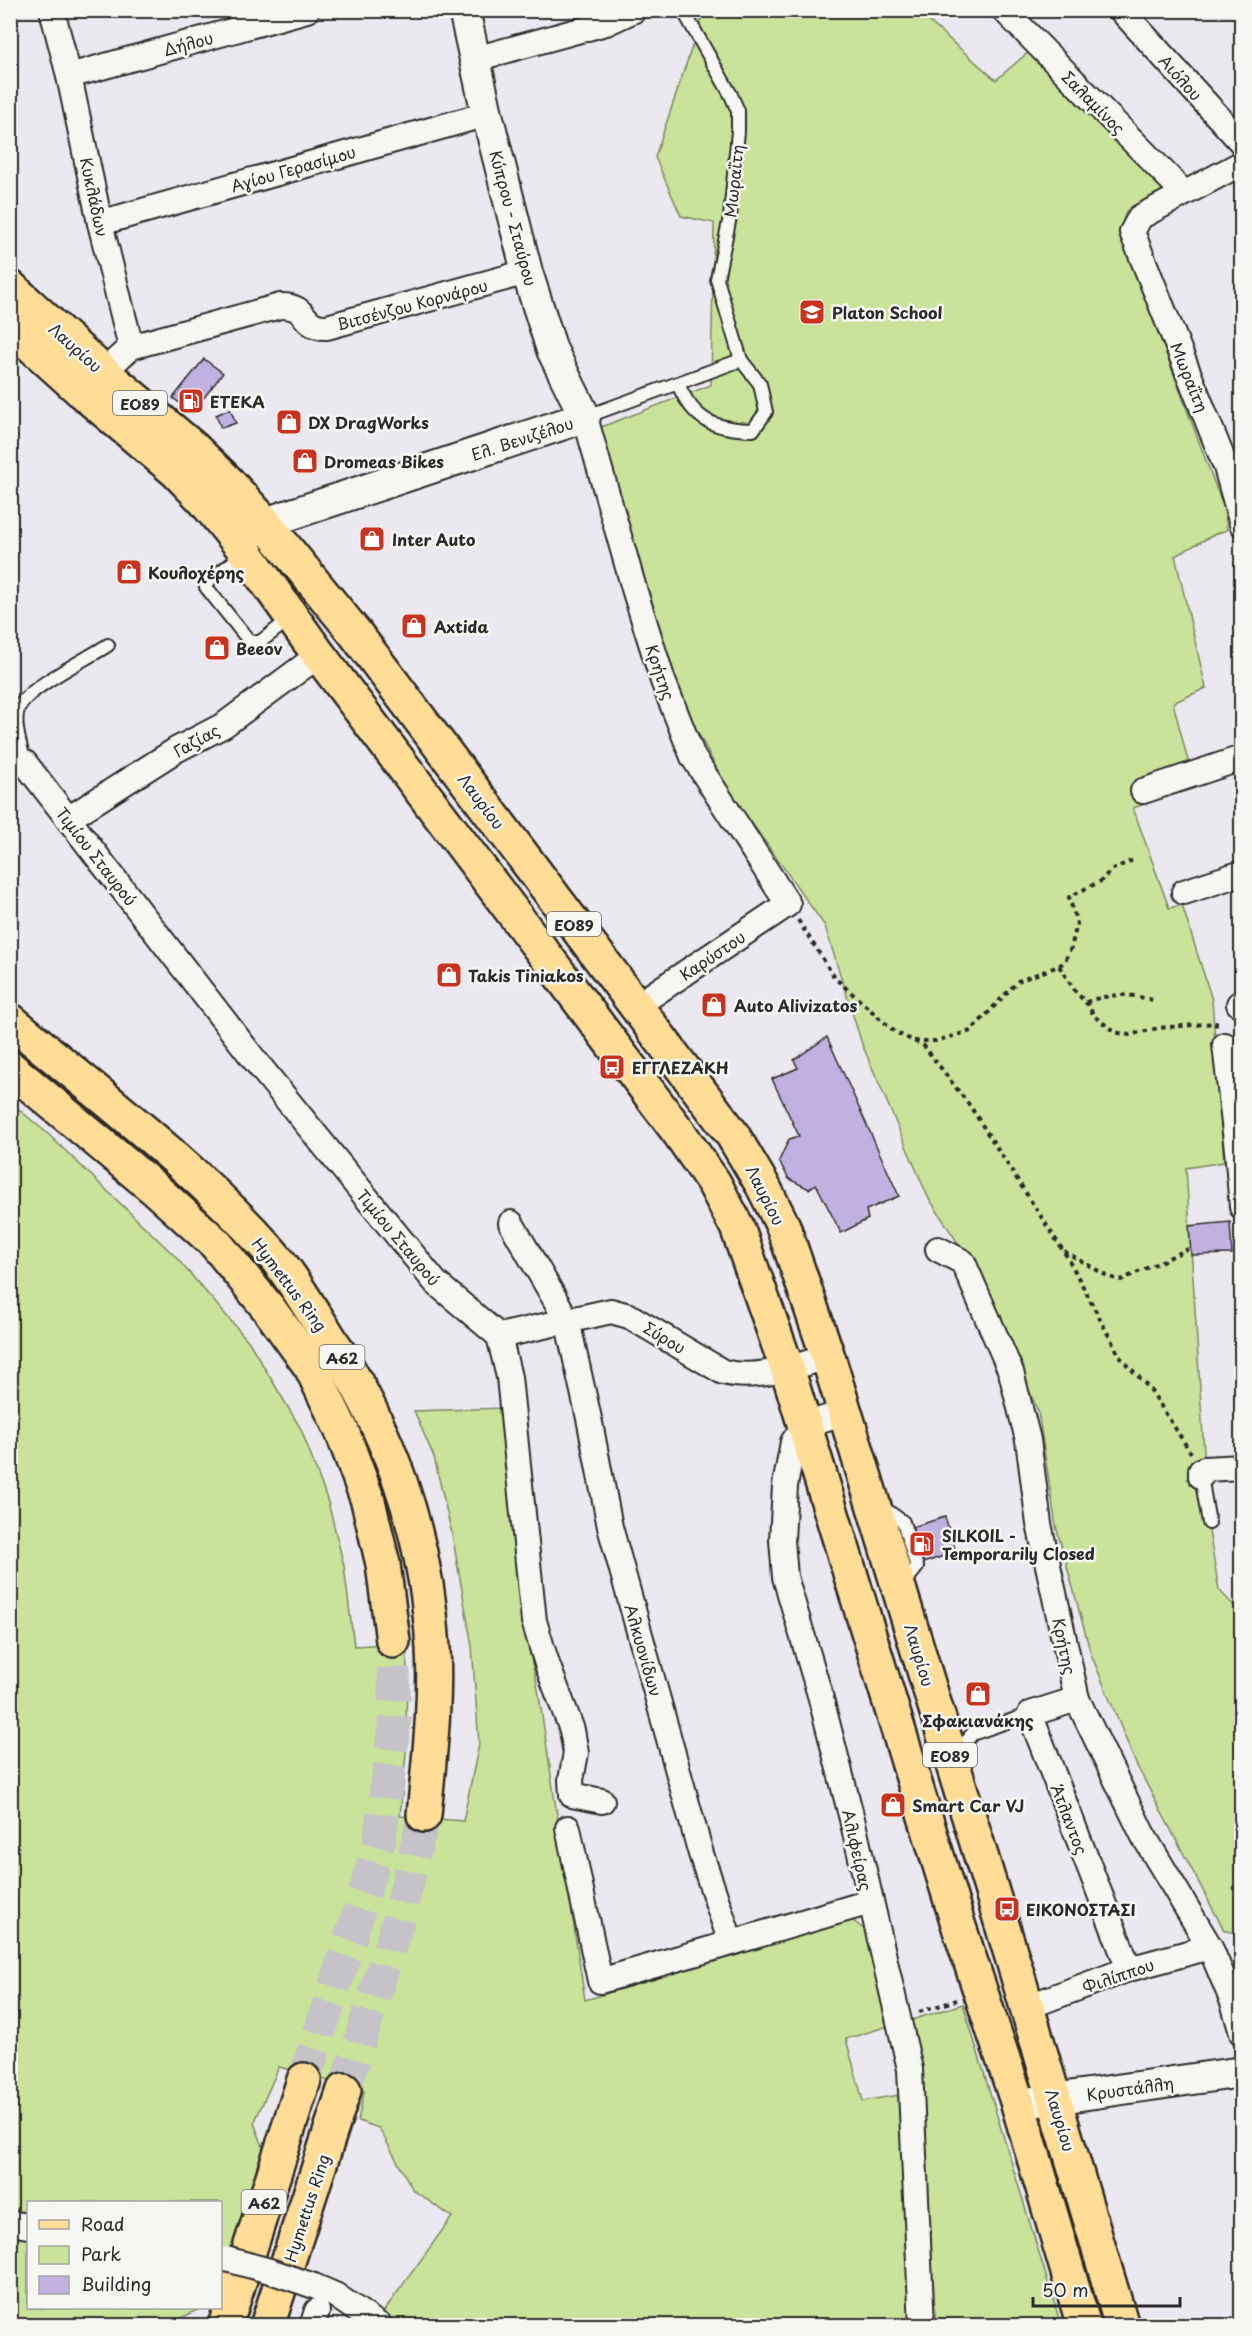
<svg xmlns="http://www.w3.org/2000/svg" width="1252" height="2336" font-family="'Playpen Sans',sans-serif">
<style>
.green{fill:#c9e49a;stroke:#7a8862;stroke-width:1.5}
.building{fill:#c1b1e1;stroke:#2b2b2b;stroke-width:1.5}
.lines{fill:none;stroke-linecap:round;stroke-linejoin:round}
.motorway-tunnel{stroke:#c5c2c8;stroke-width:33;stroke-dasharray:33 16;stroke-linecap:butt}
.service-casing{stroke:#2b2b2b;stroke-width:16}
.minor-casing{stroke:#2b2b2b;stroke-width:28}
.tertiary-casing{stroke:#2b2b2b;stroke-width:34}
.primary-casing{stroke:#2b2b2b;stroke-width:38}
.motorway-casing{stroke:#2b2b2b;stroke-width:38}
.path{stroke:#2b2b2b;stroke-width:4;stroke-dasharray:4.5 4.5;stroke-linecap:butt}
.service{stroke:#f6f6f2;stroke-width:12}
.minor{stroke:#f6f6f2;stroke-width:24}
.tertiary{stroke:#f6f6f2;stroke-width:30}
.primary{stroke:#ffdd96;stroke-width:33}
.motorway{stroke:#ffdd96;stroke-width:33}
.minor-bridge-casing{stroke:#2b2b2b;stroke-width:28;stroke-linecap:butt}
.minor-bridge{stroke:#f6f6f2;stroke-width:24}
.labels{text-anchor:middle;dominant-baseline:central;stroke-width:5;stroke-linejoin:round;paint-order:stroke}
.shield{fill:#f6f6f2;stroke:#686867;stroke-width:1.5}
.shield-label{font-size:15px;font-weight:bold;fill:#2b2b2b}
.street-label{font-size:16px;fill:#2b2b2b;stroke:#f6f6f2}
.poi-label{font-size:16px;font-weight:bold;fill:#2b2b2b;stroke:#f6f6f2;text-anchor:start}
</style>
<rect width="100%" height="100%" fill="#ebe8ef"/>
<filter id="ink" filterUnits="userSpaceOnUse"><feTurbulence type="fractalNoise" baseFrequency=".0167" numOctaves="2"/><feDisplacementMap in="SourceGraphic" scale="12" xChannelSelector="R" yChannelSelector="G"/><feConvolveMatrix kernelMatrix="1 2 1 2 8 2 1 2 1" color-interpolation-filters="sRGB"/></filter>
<g filter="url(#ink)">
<g class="green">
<path d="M695,11H917L996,80L1032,49L1165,189L1126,211L1120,230L1224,509L1227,530L1215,534L1175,556L1206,688L1173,703L1195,788L1133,808L1169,908L1182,905L1212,1000L1224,1162L1186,1168L1209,1531L1219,1590L1241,1613V1935L1224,1930L1136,1764L1091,1654L1056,1526L1038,1411L984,1283L928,1197L862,1044L825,926L727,788L672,683L596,429L711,385L714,223L681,216L655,157L701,20Z"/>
<path d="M10,1102L48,1134L174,1255L249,1342L301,1429L328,1502L344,1566L354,1646L407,1643L406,1754L400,1816L463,1821L479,1744L472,1646L452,1534L434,1457L414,1411L505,1408L520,1611L538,1689L585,2000L852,1920L865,1930L892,2025L846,2039L863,2101L900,2095L910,2325H395L381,2315L452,2217L413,2190L379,2128L358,2121L364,2091L279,2067L254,2123L266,2154L221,2289L220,2202H28V2308H201L168,2325H11Z"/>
<path d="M963,2004L1061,2325H930L905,2022Z"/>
<path d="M1055,2156L1107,2325H1100L1048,2158Z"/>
</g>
<g class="building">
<path d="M204,359L223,373L192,413L173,398Z"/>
<path d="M230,409L236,423L221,428L216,415Z"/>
<path d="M827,1037L899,1196L866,1210L868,1219L841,1233L816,1184L809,1189L789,1179L779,1161L789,1139L799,1136L772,1079L798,1068L794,1060Z"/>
<path d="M1230,1222L1232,1254L1191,1255L1189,1226Z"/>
<path d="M945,1517L956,1552L911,1567L899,1531Z"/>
</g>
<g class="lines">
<g class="motorway-tunnel">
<path d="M304,2080L359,1911L379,1843L395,1721L393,1641"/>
<path d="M344,2090L398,1922L424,1815"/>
</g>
<g class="service-casing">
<g id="service">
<path d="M678,384C694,421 714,429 753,430L766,412L760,384L741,360L717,279L730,217L738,131V111L731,95L683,10"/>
<path d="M585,417L741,360"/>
<path d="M244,554L208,581L206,587L250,642H260L291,618"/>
<path d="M25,763C21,748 12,721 19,707C30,686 87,659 108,645"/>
<path d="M10,774L25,763"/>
<path d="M1201,1476L1209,1523"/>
<path d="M882,1507L903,1522L917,1567L902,1586"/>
<path d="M954,1757L972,1734L1030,1714"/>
</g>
</g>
<g class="minor-casing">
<g id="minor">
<path d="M52,10L69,76L100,223L131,347L103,372"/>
<path d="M1004,10L1184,193"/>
<path d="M1121,10L1242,143"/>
<path d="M475,59L606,23L634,10"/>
<path d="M69,76L307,10"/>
<path d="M1242,163L1140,217L1132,232L1226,467L1242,524"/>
<path d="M100,223L487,114"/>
<path d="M131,347L280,306C310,305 300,328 327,327L527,272"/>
<path d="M585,417L635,592L663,681L693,757L788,904L636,1006"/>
<path d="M25,763L253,1058L436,1283L499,1336L509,1377L534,1621L547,1664L572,1730L576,1753L571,1780L572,1795L602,1801"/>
<path d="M1143,791L1242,758"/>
<path d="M68,819L176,750L224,725L319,655"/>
<path d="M1184,892L1242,873"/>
<path d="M1239,1004L1242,1003"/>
<path d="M1225,1045L1237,1150L1242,1207"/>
<path d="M511,1223L567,1320L590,1423L610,1527L701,1854L731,1943L870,1902"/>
<path d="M938,1249L963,1262L1011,1372L1028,1440L1039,1524L1077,1699L1143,1835L1210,1947L1233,2002L1242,2033"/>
<path d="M499,1336L611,1311L629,1316L723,1372C758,1381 794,1366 828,1357"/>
<path d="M845,1412L805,1425L793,1442L785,1486L782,1540L785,1577L820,1695L852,1819L910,2069L922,2326"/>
<path d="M1201,1476V1471L1204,1469L1242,1467"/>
<path d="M1077,1699L1030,1714L1129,1969"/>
<path d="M568,1828L600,1981L731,1943"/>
<path d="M1027,2007L1129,1969L1210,1947"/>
<path d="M10,2223L28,2226"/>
<path d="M314,2286L335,2295L380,2326"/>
<path d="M312,2326L317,2311"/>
</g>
</g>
<g class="tertiary-casing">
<g id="tertiary">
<path d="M247,537L265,523L585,417L552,350L527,272L487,114L464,10"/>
<path d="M1018,2104L1242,2072"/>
</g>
</g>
<g class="primary-casing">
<g id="primary">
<path d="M10,287L103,372L192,447L226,480L265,523L355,633L636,1006L732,1134L763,1186L783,1226L828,1357L1015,1967L1122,2326"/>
<path d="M10,326L87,396L177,472L205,501L239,543L319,655L680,1134L714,1183L737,1227L787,1368L959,1927L1018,2104L1084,2326"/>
</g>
</g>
<g class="motorway-casing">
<g id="motorway">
<path d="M10,1020C96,1093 193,1165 268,1249C290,1273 307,1304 325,1331C389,1429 426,1531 433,1648C436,1704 429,1760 424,1815"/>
<path d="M10,1068L155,1189L216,1244L269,1309L311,1367L342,1431L368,1501L383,1564L393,1641"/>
<path d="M225,2326L304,2080"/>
<path d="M267,2326L344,2090"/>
</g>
</g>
<g class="path">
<path d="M798,920L835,978L895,1032L924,1046L970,1106L1069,1260L1120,1357L1150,1389L1191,1453"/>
<path d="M1059,966L1075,991L1088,1005L1094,1016L1115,1032L1129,1035L1158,1028L1216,1023V1027"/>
<path d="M1086,1002C1100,997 1119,993 1134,996C1141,997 1147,999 1154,1000"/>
<path d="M914,1041H936L971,1031L1018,981L1059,966L1065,961L1071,948L1077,924L1069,897L1101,881L1111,870L1135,859"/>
<path d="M1064,1251L1109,1277L1121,1280L1188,1249"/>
<path d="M919,2012L957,2000"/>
</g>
<use href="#service" class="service"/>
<use href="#minor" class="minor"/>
<use href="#tertiary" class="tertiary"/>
<use href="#primary" class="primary"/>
<use href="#motorway" class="motorway"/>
<g class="minor-bridge-casing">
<path id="minor-bridge" d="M226,2259L270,2271L314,2286"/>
</g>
<use href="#minor-bridge" class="minor-bridge"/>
</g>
</g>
<defs>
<g id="school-square" transform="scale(1.35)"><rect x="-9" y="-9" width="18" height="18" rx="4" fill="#c8321e" stroke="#f6f6f2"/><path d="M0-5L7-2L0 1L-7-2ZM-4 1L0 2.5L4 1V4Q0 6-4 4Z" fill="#fff"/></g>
<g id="fuel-square" transform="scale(1.35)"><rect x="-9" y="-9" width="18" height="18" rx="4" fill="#c8321e" stroke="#f6f6f2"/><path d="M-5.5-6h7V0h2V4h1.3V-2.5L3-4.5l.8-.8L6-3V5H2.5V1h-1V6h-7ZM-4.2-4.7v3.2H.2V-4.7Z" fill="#fff"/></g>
<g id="shop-square" transform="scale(1.35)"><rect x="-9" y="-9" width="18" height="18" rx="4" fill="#c8321e" stroke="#f6f6f2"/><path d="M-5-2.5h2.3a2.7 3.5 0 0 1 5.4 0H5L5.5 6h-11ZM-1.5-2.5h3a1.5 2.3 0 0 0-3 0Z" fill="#fff"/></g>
<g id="bus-square" transform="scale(1.35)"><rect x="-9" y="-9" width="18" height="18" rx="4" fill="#c8321e" stroke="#f6f6f2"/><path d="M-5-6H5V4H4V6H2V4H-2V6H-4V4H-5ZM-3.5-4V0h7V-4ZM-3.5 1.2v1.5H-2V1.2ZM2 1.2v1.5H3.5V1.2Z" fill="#fff"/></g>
</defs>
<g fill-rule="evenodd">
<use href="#school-square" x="812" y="312"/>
<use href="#fuel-square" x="191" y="401"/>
<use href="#shop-square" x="289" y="422"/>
<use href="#shop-square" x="305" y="461"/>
<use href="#shop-square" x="372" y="539"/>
<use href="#shop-square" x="129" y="572"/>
<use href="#shop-square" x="414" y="626"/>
<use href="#shop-square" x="217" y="648"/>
<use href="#shop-square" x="449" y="975"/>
<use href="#shop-square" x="714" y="1005"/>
<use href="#bus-square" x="612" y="1067"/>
<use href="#fuel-square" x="922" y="1544"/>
<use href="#shop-square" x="978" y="1694"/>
<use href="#shop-square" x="893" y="1805"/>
<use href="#bus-square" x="1007" y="1909"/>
</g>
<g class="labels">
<g class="shield">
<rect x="113" y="391" width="54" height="24" rx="4.5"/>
<rect x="547" y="912" width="54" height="24" rx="4.5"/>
<rect x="319.5" y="1345" width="45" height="24" rx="4.5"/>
<rect x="923" y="1743" width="54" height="24" rx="4.5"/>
<rect x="241.5" y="2190" width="45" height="24" rx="4.5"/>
</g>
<g class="shield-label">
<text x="140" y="403">ΕΟ89</text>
<text x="574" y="924">ΕΟ89</text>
<text x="342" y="1357">Α62</text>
<text x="950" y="1755">ΕΟ89</text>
<text x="264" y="2202">Α62</text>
</g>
<g class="street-label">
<text transform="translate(188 43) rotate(-15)">Δήλου</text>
<text transform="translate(1181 77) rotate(48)">Αιόλου</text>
<text transform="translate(1094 102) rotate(45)">Σαλαμίνος</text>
<text transform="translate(293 168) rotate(-16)">Αγίου Γερασίμου</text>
<text transform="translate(733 181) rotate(-84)">Μωραΐτη</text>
<text transform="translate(95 197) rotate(78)">Κυκλάδων</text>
<text transform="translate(514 218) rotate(75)">Κύπρου - Σταύρου</text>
<text transform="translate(412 304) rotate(-15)">Βιτσένζου Κορνάρου</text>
<text transform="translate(76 347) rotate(42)">Λαυρίου</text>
<text transform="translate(1190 377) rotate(68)">Μωραΐτη</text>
<text transform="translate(522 438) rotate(-18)">Ελ. Βενιζέλου</text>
<text transform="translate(661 672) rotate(71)">Κρήτης</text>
<text transform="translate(196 740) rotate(-29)">Γαζίας</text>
<text transform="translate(482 801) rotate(53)">Λαυρίου</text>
<text transform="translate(97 856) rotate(52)">Τιμίου Σταυρού</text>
<text transform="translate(712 955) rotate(-34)">Καρύστου</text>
<text transform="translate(766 1195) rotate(63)">Λαυρίου</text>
<text transform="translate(399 1237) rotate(50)">Τιμίου Σταυρού</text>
<text transform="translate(290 1284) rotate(53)">Hymettus Ring</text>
<text transform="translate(665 1337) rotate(31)">Σύρου</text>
<text transform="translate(1065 1646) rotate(78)">Κρήτης</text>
<text transform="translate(644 1650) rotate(74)">Αλκυονίδων</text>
<text transform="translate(920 1655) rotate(73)">Λαυρίου</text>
<text transform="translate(1070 1819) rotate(69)">Άτλαντος</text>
<text transform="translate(858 1850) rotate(77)">Αλιφείρας</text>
<text transform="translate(1118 1975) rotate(-19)">Φιλίππου</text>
<text transform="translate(1130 2088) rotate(-8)">Κρυστάλλη</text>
<text transform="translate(1061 2120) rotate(73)">Λαυρίου</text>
<text transform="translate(306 2208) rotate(-72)">Hymettus Ring</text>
</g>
<g class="poi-label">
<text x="832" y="312">Platon School</text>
<text x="210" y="401">ΕΤΕΚΑ</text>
<text x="308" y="422">DX DragWorks</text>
<text x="324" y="461">Dromeas Bikes</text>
<text x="392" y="539">Inter Auto</text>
<text x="148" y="572">Κουλοχέρης</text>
<text x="434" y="626">Axtida</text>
<text x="236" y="648">Beeov</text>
<text x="468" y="975">Takis Tiniakos</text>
<text x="734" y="1005">Auto Alivizatos</text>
<text x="632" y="1067">ΕΓΓΛΕΖΑΚΗ</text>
<text x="942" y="1535">SILKOIL -<tspan x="942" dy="18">Temporarily Closed</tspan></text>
<text x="978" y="1720" text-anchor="middle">Σφακιανάκης</text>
<text x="912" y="1805">Smart Car VJ</text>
<text x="1026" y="1909">ΕΙΚΟΝΟΣΤΑΣΙ</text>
</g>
</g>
<rect width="1252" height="2336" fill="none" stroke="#f6f6f2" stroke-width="36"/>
<rect x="18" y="18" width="1216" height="2300" fill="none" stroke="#2b2b2b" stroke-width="2" filter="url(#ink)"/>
<rect x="27" y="2201" width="195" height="108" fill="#f6f6f2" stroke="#a5a5a2" stroke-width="1.5"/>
<rect x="39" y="2220" width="30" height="9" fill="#ffdd96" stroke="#a5a5a2" stroke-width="1.5"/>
<text x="81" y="2231" font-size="18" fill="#2b2b2b">Road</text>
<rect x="39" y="2246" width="30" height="18" fill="#c9e49a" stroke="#a5a5a2" stroke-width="1.5"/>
<text x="81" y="2261" font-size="18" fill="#2b2b2b">Park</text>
<rect x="39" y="2276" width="30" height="18" fill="#c1b1e1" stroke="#a5a5a2" stroke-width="1.5"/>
<text x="81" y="2291" font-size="18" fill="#2b2b2b">Building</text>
<path d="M1033 2297v9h147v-9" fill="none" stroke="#2b2b2b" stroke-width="3"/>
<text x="1042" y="2297" font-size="18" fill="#2b2b2b" stroke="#f6f6f2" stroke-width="4.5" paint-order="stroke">50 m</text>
</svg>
